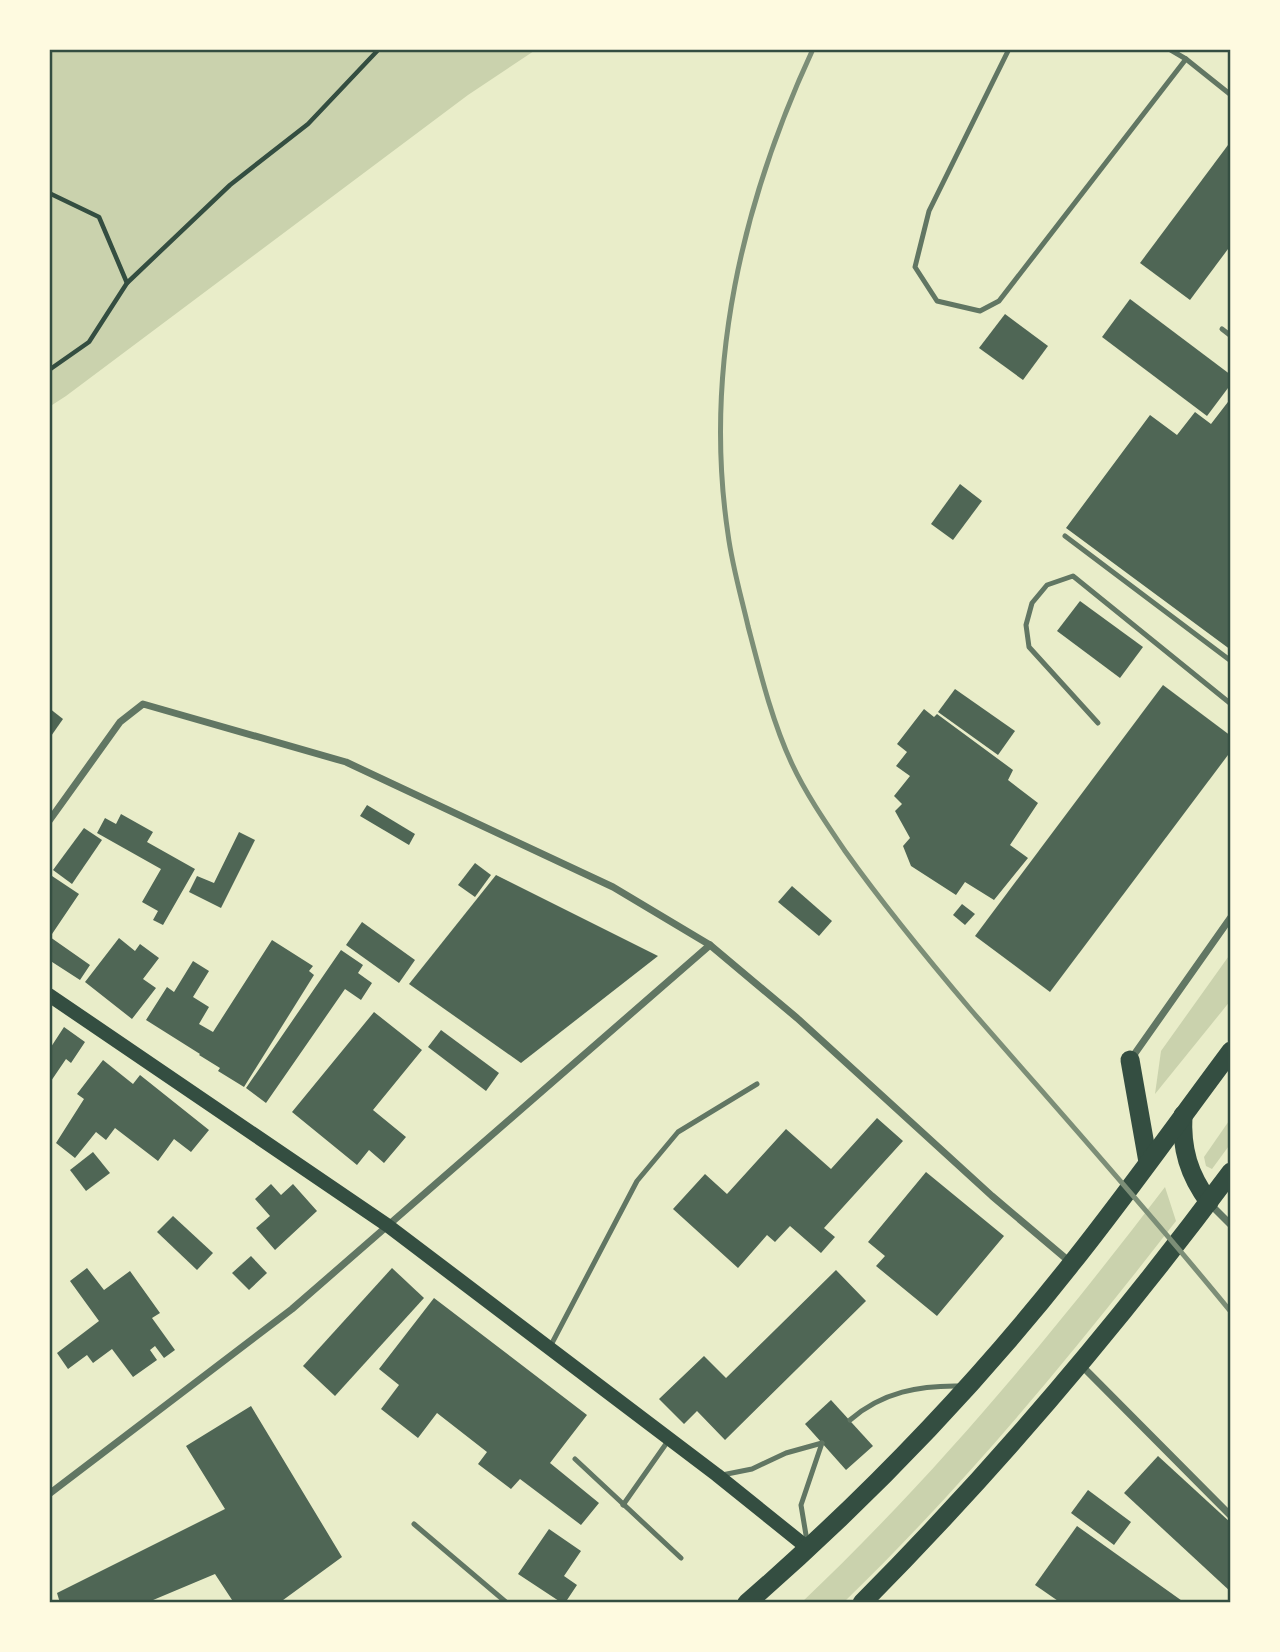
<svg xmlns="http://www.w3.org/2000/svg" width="1280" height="1652" font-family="Roboto,sans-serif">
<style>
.green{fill:#cad2ad}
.building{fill:#4f6655}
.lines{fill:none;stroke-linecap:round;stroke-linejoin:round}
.path{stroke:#344e41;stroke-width:4.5}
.service{stroke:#617663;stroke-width:5}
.minor{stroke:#617663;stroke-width:7}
.secondary{stroke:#344e41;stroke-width:14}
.trunk{stroke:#344e41;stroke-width:19}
.rail{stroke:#7c8e77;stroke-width:5}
.neatline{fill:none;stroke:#344e41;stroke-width:2.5}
</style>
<rect width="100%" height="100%" fill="#e9edc9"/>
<g class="green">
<path d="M49,49H537L468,95L66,396L49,407Z"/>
<path d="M1231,953V1000L1155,1094L1161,1051Z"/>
<path d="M1231,1118V1143L1212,1169L1206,1166L1204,1157Z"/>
<path d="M1165,1187L1176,1221C1072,1355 965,1485 843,1603H801C935,1476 1053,1334 1165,1187Z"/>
</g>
<g class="building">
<path d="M1231,141V245L1190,300L1140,263Z"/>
<path d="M1130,299L1231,375V384L1207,416L1102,337Z"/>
<path d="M1005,314L1048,346L1023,380L979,348Z"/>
<path d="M1231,398V650L1066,528L1150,415L1177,435L1195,412L1211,424Z"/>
<path d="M960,484L982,501L953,540L931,524Z"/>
<path d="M1080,601L1143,647L1120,678L1057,631Z"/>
<path d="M1163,685L1231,736V751L1050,992L975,936Z"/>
<path d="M955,689L1015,731L998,755L938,712Z"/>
<path d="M49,708L63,719L49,739Z"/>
<path d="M924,709L934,717L937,714L1013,770L1008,780L1038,803L1010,845L1028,858L994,900L965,882L956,895L911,866L903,846L910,838L895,811L902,804L894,796L910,776L896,766L907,752L897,744Z"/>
<path d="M367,805L415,834L409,845L360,816Z"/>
<path d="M121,814L153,832L147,842L195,869L163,925L153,920L158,911L142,902L161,869L97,833L105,818L116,824Z"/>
<path d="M84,828L102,840L72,884L53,870Z"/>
<path d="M239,832L255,840L221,908L189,892L197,876L214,883Z"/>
<path d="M475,863L491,875L475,897L458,885Z"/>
<path d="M49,874L79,894L50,937L90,965L80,980L49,960Z"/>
<path d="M496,875L658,956L521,1063L409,984Z"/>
<path d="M792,886L832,921L819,936L778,902Z"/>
<path d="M962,904L975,914L965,925L953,915Z"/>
<path d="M362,922L415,960L399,983L346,945Z"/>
<path d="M119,938L135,951L140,944L159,958L143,979L156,988L132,1019L85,982Z"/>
<path d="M272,940L313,966L309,971L314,975L244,1087L218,1071L220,1068L199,1055L200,1054L146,1020L167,987L174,992L193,961L209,971L193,997L209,1007L199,1024L213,1032Z"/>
<path d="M341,950L363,965L358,973L372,983L361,1000L345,989L266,1103L246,1088Z"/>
<path d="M374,1012L422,1050L373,1110L406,1137L384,1163L369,1150L357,1165L292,1112Z"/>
<path d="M64,1027L85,1042L71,1063L66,1059L49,1084V1050Z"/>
<path d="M441,1030L499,1073L486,1091L428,1047Z"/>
<path d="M103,1060L133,1084L140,1075L209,1130L191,1152L174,1139L158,1161L115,1128L106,1140L96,1132L75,1158L56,1143L84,1099L77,1094Z"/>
<path d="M877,1118L903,1141L824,1228L835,1237L821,1253L790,1226L775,1242L767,1235L738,1268L673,1209L705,1174L727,1194L786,1129L831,1169Z"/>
<path d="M93,1152L110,1173L86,1191L70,1170Z"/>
<path d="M926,1172L1004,1236L937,1316L876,1266L885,1256L868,1242Z"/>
<path d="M271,1184L281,1195L293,1184L317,1211L275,1250L256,1228L270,1216L255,1199Z"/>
<path d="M173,1216L213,1253L197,1270L157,1232Z"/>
<path d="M251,1256L267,1273L249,1290L232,1273Z"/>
<path d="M87,1268L104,1290L130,1271L160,1313L152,1318L175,1350L164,1358L155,1346L150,1350L157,1360L133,1377L112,1349L93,1363L87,1355L68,1369L57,1353L99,1321L70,1281Z"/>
<path d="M392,1268L424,1298L335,1396L303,1366Z"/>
<path d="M836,1270L866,1301L725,1440L697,1411L684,1424L659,1399L704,1356L726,1378Z"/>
<path d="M434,1298L587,1415L550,1463L599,1503L581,1525L520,1479L511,1489L478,1464L487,1452L437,1413L418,1438L381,1409L399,1385L379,1369Z"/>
<path d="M831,1400L873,1446L846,1470L805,1424Z"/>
<path d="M251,1406L342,1557L279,1603H234L215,1574L146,1603H60L57,1593L225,1509L186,1446Z"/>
<path d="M1158,1456L1231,1523V1592L1124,1493Z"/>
<path d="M1088,1490L1131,1522L1114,1545L1071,1513Z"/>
<path d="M1077,1526L1185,1603H1061L1035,1585Z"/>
<path d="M549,1529L581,1551L564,1576L577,1585L565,1603H562L518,1574Z"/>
</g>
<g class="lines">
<g class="path">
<path d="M49,193L99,217L127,283"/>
<path d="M49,370L89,342L127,283L230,185L308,124L379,49"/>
</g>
<g class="service">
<path d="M1009,49L929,211L915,267L937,301L980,311L999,301L1186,59"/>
<path d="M1169,49L1186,59L1231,95"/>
<path d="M1222,329L1231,336"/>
<path d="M1065,536L1231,661"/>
<path d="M1098,723L1029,647L1026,625L1032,603L1047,585L1073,576L1231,704"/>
<path d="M551,1345L637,1181L678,1132L757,1084"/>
<path d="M850,1420C882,1392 920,1385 962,1386"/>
<path d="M575,1459L681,1558"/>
<path d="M722,1475L752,1469L786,1453L822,1443"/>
<path d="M623,1505L668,1441"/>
<path d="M414,1524L507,1603"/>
<path d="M807,1541L801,1505L822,1443"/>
</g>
<g class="minor">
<path d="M49,821L120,722L143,704L346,762L613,887L710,945L797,1018L992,1196L1070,1262"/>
<path d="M1131,1059L1231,917"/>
<path d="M1209,1203L1231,1225"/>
<path d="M1081,1365L1231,1516"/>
<path d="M49,1494L292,1309L710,945"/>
</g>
<path class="secondary" d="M49,995L387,1225L717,1475L809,1549"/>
<g class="trunk">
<path d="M1130,1060L1148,1162"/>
<path d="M1183,1115C1181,1149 1189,1175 1209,1202"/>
<path d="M747,1603C864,1501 976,1385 1072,1263C1127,1194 1178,1122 1231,1051"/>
<path d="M862,1603C995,1469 1118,1324 1231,1172"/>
</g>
<path class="rail" d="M813,49C743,200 703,367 728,534C732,565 741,596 748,626C760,672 772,721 792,764C806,794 826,823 845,851C885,907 926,957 971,1010C1058,1110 1147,1209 1231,1312"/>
</g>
<rect width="1280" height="1652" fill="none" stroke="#fefae0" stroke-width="102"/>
<rect x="51" y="51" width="1178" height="1550" class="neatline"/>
</svg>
